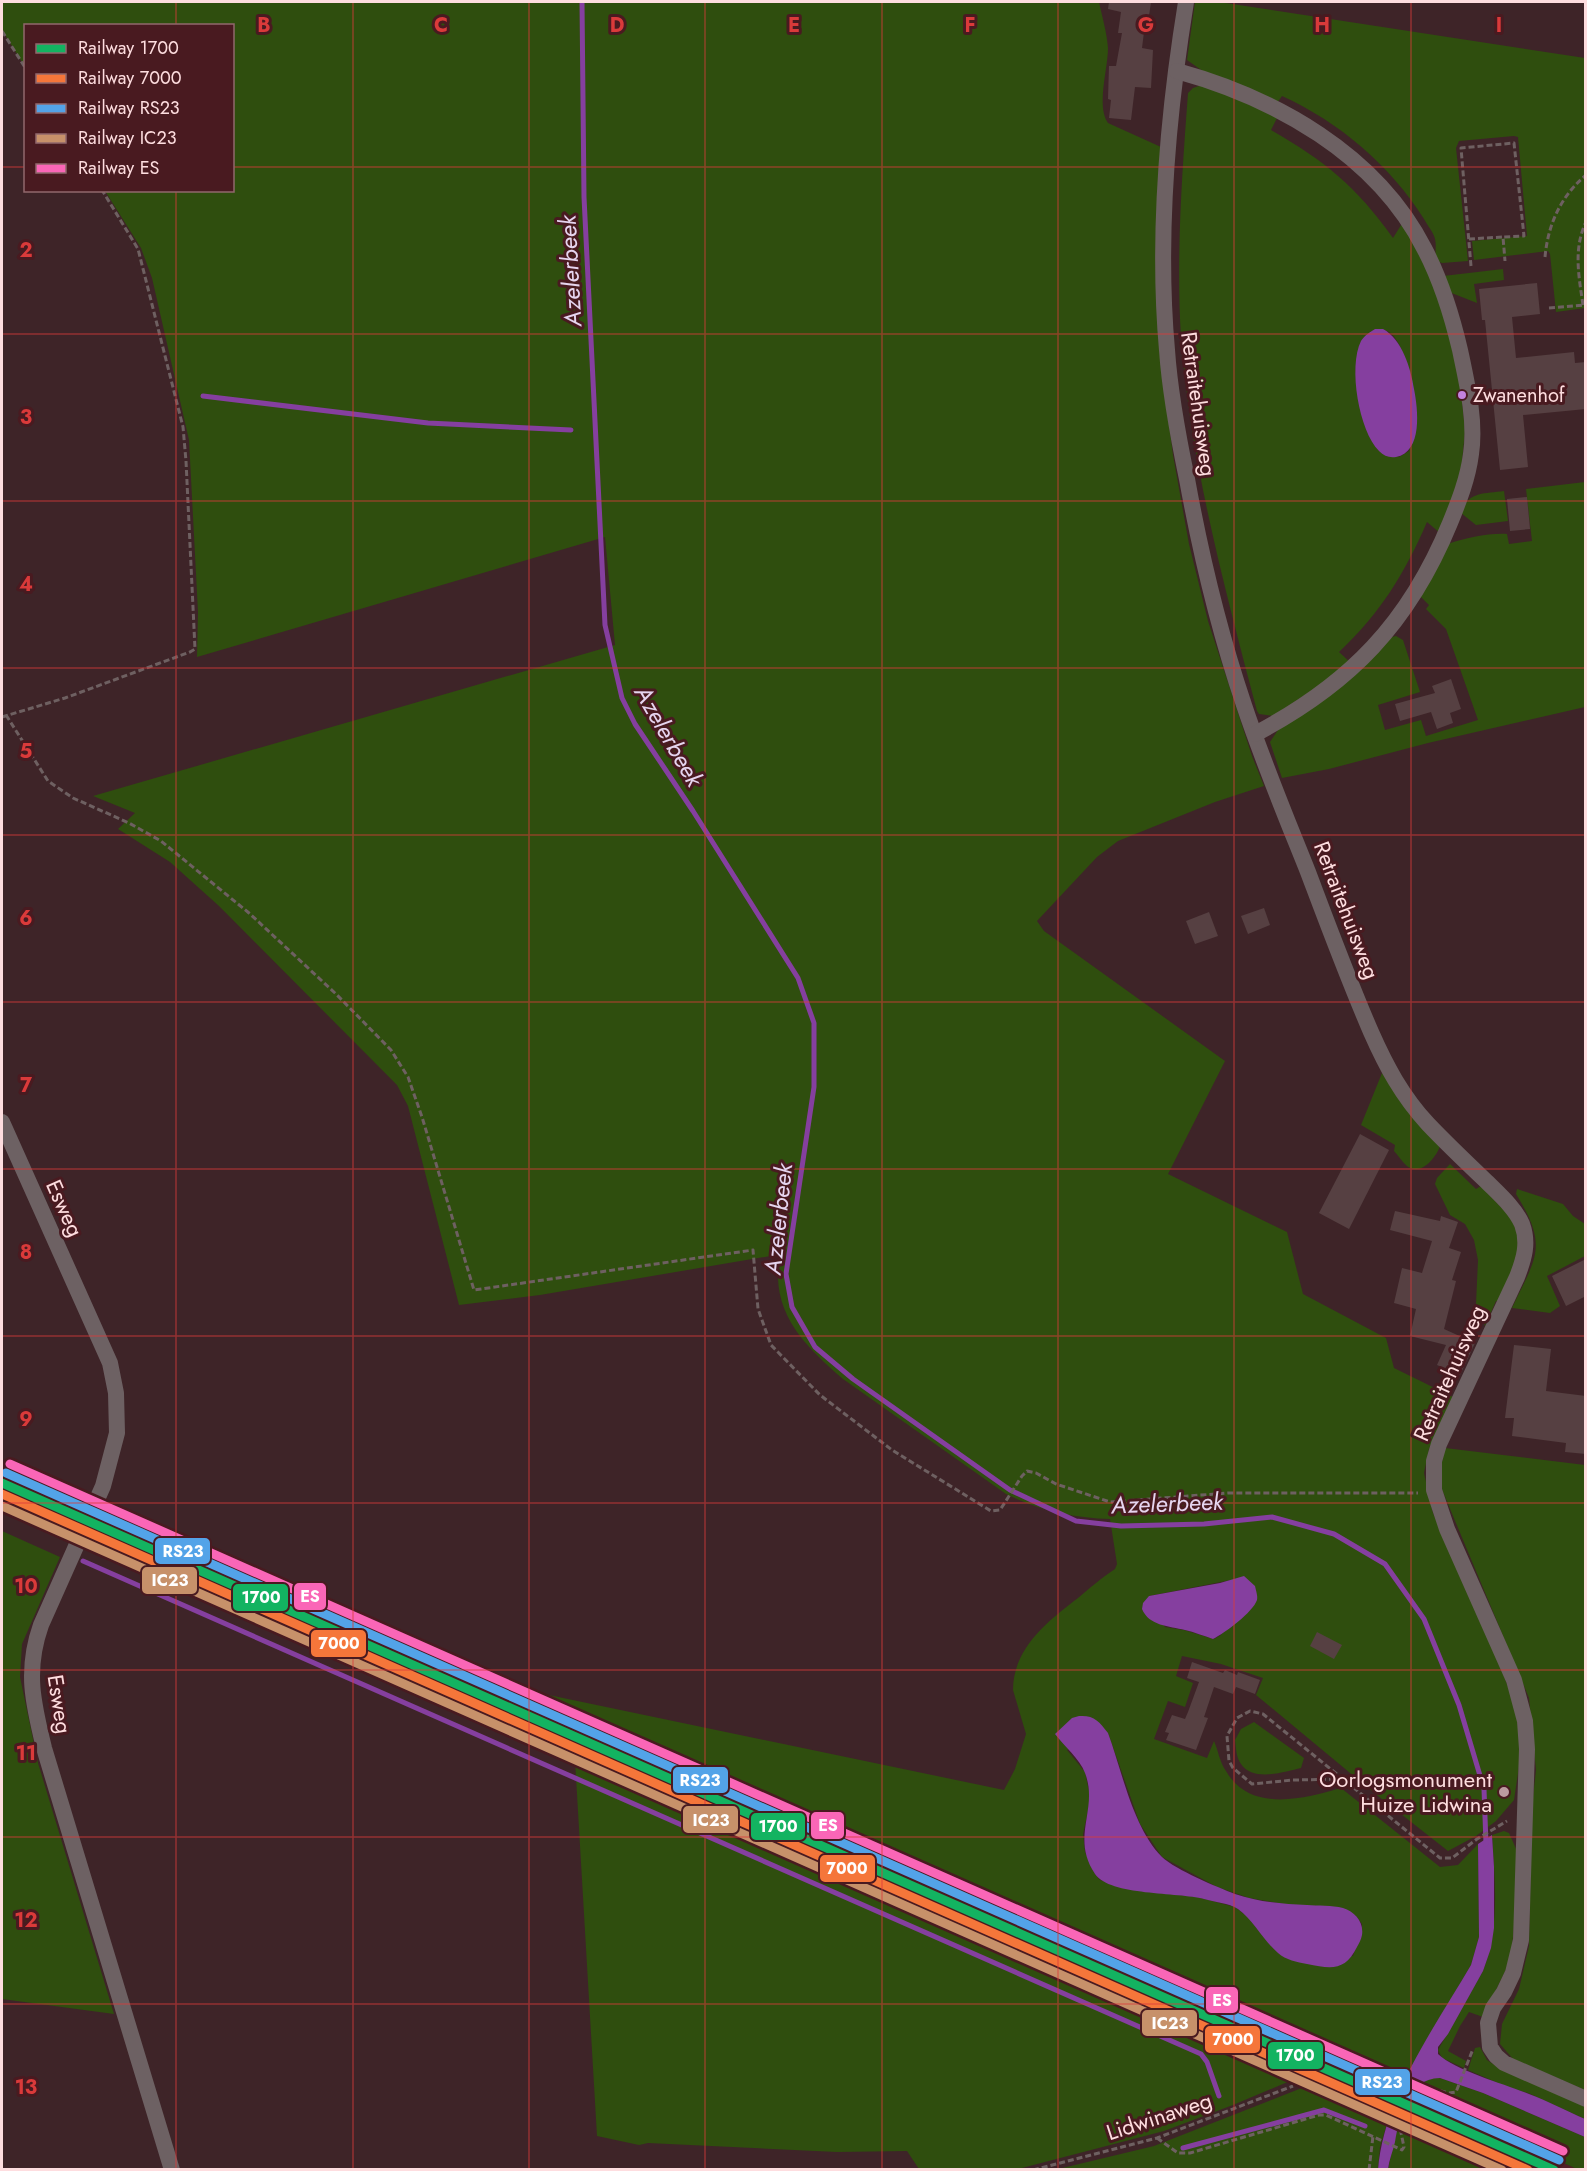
<svg xmlns="http://www.w3.org/2000/svg" width="1587" height="2171" font-family="Jost,sans-serif">
<style>
.built{fill:#521f26}
.green{fill:#2f4e0e;fill-rule:evenodd}
.water{fill:#853f9f}
.pier{fill:#3e2428}
.lines{fill:none;stroke-linecap:round;stroke-linejoin:round}
.stream{stroke:#853f9f;stroke-width:5}
.building{fill:#564042}
.path{stroke:#6e6061;stroke-width:3;stroke-dasharray:6 3;stroke-linecap:butt}
.street{stroke:#6d6163;stroke-width:16}
.rail-1-casing{stroke:#491a20;stroke-width:14}
.rail-2-casing{stroke:#491a20;stroke-width:14}
.rail-3-casing{stroke:#491a20;stroke-width:14}
.rail-4-casing{stroke:#491a20;stroke-width:14}
.rail-5-casing{stroke:#491a20;stroke-width:14}
.rail-1{stroke:#13b361;stroke-width:9}
.rail-2{stroke:#f5763a;stroke-width:9}
.rail-3{stroke:#53a3e8;stroke-width:9}
.rail-4{stroke:#c7916a;stroke-width:9}
.rail-5{stroke:#fa66b7;stroke-width:9}
.grid{fill:none;stroke:#da3a3a;stroke-width:1.5;stroke-opacity:0.55}
.bus-dot{fill:#c483df;stroke:#491a20;stroke-width:2}
.poi-dot{fill:#bb9c9f;stroke:#491a20;stroke-width:2}
.labels{text-anchor:middle;dominant-baseline:central;stroke-width:6;stroke-linejoin:round;paint-order:stroke}
.bus-label{font-size:20px;fill:#fedddf;stroke:#491a20;text-anchor:start}
.street-label{font-size:22px;fill:#fedddf;stroke:#491a20}
.poi-label{font-size:22px;fill:#fedddf;stroke:#491a20;text-anchor:end}
.water-label{font-size:24px;font-style:italic;fill:#e6d5ef;stroke:#491a20}
.grid-label{font-size:20px;text-anchor:middle;font-weight:bold;fill:#da3a3a;stroke:#491a20;stroke-width:6;stroke-linejoin:round;paint-order:stroke}
.line-badge{stroke:#491a20;stroke-width:2}
.badge-label{font-size:16px;text-anchor:middle;font-weight:bold;fill:#fff}
</style>
<rect width="100%" height="100%" fill="#3e2428"/>
<g class="built">
<path d="M98,1516L181,1551L229,1568L249,1581L412,1651L415,1655L571,1723L579,1724L588,1732L751,1803L757,1804L765,1810L878,1861L913,1876L934,1881L939,1887L1011,1920L1095,1957L1108,1959L1119,1967L1274,2036L1282,2034L1295,2044L1382,2084L1383,2082L1400,2090L1389,2117L1286,2073L1269,2068L1261,2062L1247,2055L1103,1992L1092,1990L1091,1986L931,1916L920,1915L910,1907L749,1836L745,1837L737,1830L576,1760H571L561,1753L481,1716L399,1681L395,1682L386,1676L225,1604L220,1605L210,1598L119,1557L115,1558L85,1542Z"/>
<path d="M1409,2094L1435,2106L1446,2107L1460,2117L1577,2169H1504L1447,2144L1430,2140L1423,2133L1398,2121Z"/>
</g>
<g class="green">
<path d="M2,2H1099C1102,16 1107,33 1108,48C1108,69 1096,106 1108,123L1161,147V361L1173,455L1189,544L1208,621L1252,756L1264,786L1215,802L1118,841L1097,857L1037,921L1044,931L1225,1061L1168,1174L1287,1232L1303,1294L1386,1338L1394,1368L1453,1397L1429,1449L1424,1473L1433,1513L1504,1676L1516,1709L1521,1753L1514,1800L1496,1821L1476,1836L1448,1851L1373,1792L1256,1695L1263,1678L1221,1664L1182,1656L1176,1676L1193,1683L1185,1707L1168,1701L1154,1739L1207,1758L1214,1741C1218,1750 1220,1763 1226,1771C1250,1813 1303,1799 1341,1788L1440,1867L1458,1865L1478,1844L1479,1937L1471,1965L1408,2073L1400,2090L1384,2082L1383,2084L1295,2044L1282,2034L1274,2036L1118,1967L1108,1959L1095,1957L939,1887C935,1880 911,1875 901,1871C856,1851 810,1830 765,1810L757,1804L751,1803L588,1732L579,1724L571,1723L415,1655L411,1651L249,1581L229,1568L214,1566L128,1528L98,1516L103,1503L544,1694L1004,1790L1015,1769L1026,1734L1013,1690C1013,1648 1048,1621 1078,1598C1090,1588 1101,1578 1115,1569L1117,1564L1110,1519C1074,1518 1038,1510 1006,1494L843,1379C812,1352 779,1322 778,1278C778,1270 781,1262 782,1254L540,1295L459,1305L408,1106L397,1085L219,906L170,862L118,829L135,813L93,796L615,645L605,537L197,657L198,612L189,440L152,278L141,248L105,191L232,190V26H26L25,67L2,30ZM1231,1580L1221,1635L1214,1639L1184,1630L1165,1627L1149,1596ZM1108,1733L1140,1824L1162,1857L1217,1887L1249,1898L1284,1904L1344,1909L1357,1917L1362,1924V1929L1353,1956L1244,1914L1235,1907L1197,1897L1144,1891L1100,1880L1095,1874L1085,1852L1083,1834L1089,1806V1791L1085,1772L1067,1750Z"/>
<path d="M1195,2H1219L1585,58V308L1556,312L1550,254L1548,251L1474,260L1472,241L1527,236L1518,137L1514,136L1459,141L1456,148L1468,261L1442,263L1437,261C1434,252 1437,248 1435,239C1434,233 1427,225 1424,219C1390,165 1339,122 1282,96L1277,103L1204,72L1187,60Z"/>
<path d="M1199,86H1205L1278,116L1271,130C1325,161 1356,186 1393,238L1403,222L1430,271L1458,362L1465,431L1460,482L1440,533L1427,522C1405,573 1380,614 1339,652L1352,664L1273,716L1259,714L1257,711C1225,589 1191,465 1181,338C1176,256 1182,174 1188,93L1193,88ZM1375,329C1379,330 1386,330 1389,332C1404,341 1416,392 1416,410C1416,423 1411,438 1409,451L1399,457L1378,450L1365,425L1362,340Z"/>
<path d="M1503,269L1504,280L1474,284L1477,303L1449,292L1443,276Z"/>
<path d="M1585,482V707L1428,743L1329,769L1282,778L1270,742L1278,730L1392,637L1396,636L1403,640L1420,692L1378,705L1385,730L1421,720L1426,736L1478,720L1446,629L1426,609L1429,605L1420,596L1448,544C1466,538 1488,533 1507,534L1509,544L1532,541L1526,489Z"/>
<path d="M1504,491L1508,521L1476,525L1461,513C1468,491 1484,494 1504,491Z"/>
<path d="M1382,1073L1440,1146C1436,1158 1420,1177 1407,1166C1402,1162 1398,1155 1394,1151L1395,1145L1361,1125Z"/>
<path d="M1450,1164L1476,1189L1481,1186L1516,1223L1520,1250L1500,1302L1496,1301L1485,1326L1476,1304L1478,1260L1474,1240L1465,1224L1450,1215L1435,1184L1437,1178Z"/>
<path d="M1517,1189L1563,1204L1573,1216L1585,1224V1256L1547,1276L1560,1306L1550,1313L1512,1308C1536,1257 1549,1247 1516,1194Z"/>
<path d="M1445,1448L1585,1465V2090L1513,2059L1500,2044L1502,2024L1519,1989L1529,1946L1532,1806L1536,1770L1529,1698L1438,1480Z"/>
<path d="M2,1531L60,1557L22,1644L20,1677L38,1763L114,2014L2,1999Z"/>
<path d="M1254,1722L1304,1758L1301,1768C1284,1772 1253,1782 1241,1764C1236,1757 1236,1748 1235,1740L1241,1729Z"/>
<path d="M575,1760L737,1830L745,1837L749,1836L910,1907L920,1915L931,1916L1091,1986L1093,1990L1103,1992L1247,2055L1261,2062L1269,2068L1297,2078L1233,2105L1164,2131L1018,2169H919L907,2151L837,2152L648,2143L639,2145L597,2136Z"/>
<path d="M1504,1831L1509,1833L1517,1851L1518,1881L1511,1959L1483,2017L1469,2012L1460,2026L1448,2051L1466,2061L1464,2068L1442,2058L1438,2050L1483,1971C1500,1928 1495,1880 1492,1835Z"/>
<path d="M1480,2047L1487,2060L1493,2064L1585,2104V2119L1528,2093L1507,2087L1468,2070L1475,2048Z"/>
<path d="M1432,2078H1440L1483,2093L1585,2137V2169H1577L1460,2117L1446,2107L1428,2104L1409,2094L1418,2085Z"/>
<path d="M1312,2084L1389,2117L1380,2147L1378,2169L1054,2170L1154,2146Z"/>
<path d="M1398,2121L1423,2133L1430,2140L1447,2144L1504,2169L1388,2170Z"/>
</g>
<g class="water">
<path d="M1375,329H1383C1402,339 1411,369 1414,389C1418,409 1423,452 1396,457C1389,458 1384,456 1379,451C1359,431 1348,367 1361,341C1364,336 1370,332 1375,329Z"/>
<path d="M1244,1576L1255,1586C1256,1591 1258,1596 1257,1600C1253,1612 1225,1633 1213,1639C1204,1636 1194,1632 1185,1630C1169,1626 1149,1626 1142,1609L1143,1603L1149,1596L1220,1583Z"/>
<path d="M1079,1716C1094,1715 1099,1721 1108,1733C1122,1771 1133,1828 1162,1857C1176,1870 1217,1887 1235,1894C1258,1902 1283,1904 1307,1905C1318,1906 1332,1905 1343,1908C1355,1912 1364,1922 1362,1935C1361,1940 1359,1943 1357,1947C1345,1971 1332,1969 1307,1964C1297,1962 1286,1960 1278,1953C1263,1940 1254,1921 1238,1909C1229,1903 1214,1902 1204,1899C1178,1892 1110,1896 1095,1874C1070,1837 1099,1809 1085,1773C1080,1759 1064,1746 1055,1734L1072,1718Z"/>
<path d="M1492,1835L1494,1867V1928L1491,1948L1483,1971L1448,2034L1438,2047V2054C1456,2071 1505,2084 1529,2094C1548,2101 1567,2111 1585,2119V2137L1483,2093L1440,2078C1406,2079 1400,2115 1395,2142C1393,2151 1389,2160 1388,2169L1378,2170C1384,2096 1435,2027 1471,1965L1479,1937L1478,1844Z"/>
</g>
<path class="pier" d="M1397,2090L1411,2097L1400,2122L1386,2116Z"/>
<g class="lines">
<g class="stream">
<path d="M582,2L584,197L605,625L622,698L635,724L693,811L798,978L814,1023V1087L786,1274L792,1307L815,1347L853,1379L1010,1490L1076,1521L1121,1526L1204,1524L1272,1517L1334,1534L1385,1564L1424,1619L1459,1705L1484,1789L1486,1844"/>
<path d="M203,396L428,423L571,430"/>
<path d="M83,1561L1201,2054L1207,2062L1219,2096"/>
<path d="M1183,2148L1324,2110L1365,2126"/>
</g>
</g>
<g class="building">
<path d="M1109,2H1151L1149,16H1146L1142,48L1153,50L1151,88L1135,87L1131,120L1109,118L1111,100L1108,99L1109,66H1116L1122,33H1118L1121,12L1108,9Z"/>
<path d="M1537,283L1540,314L1512,317L1516,358L1574,352L1575,363L1586,362V409L1523,415L1528,467L1500,470L1485,320H1482L1479,289Z"/>
<path d="M1527,497L1530,529L1510,531L1507,499Z"/>
<path d="M1451,679L1461,709L1450,713L1453,723L1437,729L1431,712L1400,721L1395,704L1435,693L1432,686Z"/>
<path d="M1264,908L1270,925L1248,934L1241,916Z"/>
<path d="M1209,912L1218,936L1195,944L1186,921Z"/>
<path d="M1360,1134L1389,1150L1349,1229L1319,1213Z"/>
<path d="M1395,1211L1440,1221L1441,1216L1458,1222L1449,1248L1461,1252L1452,1280L1456,1281L1444,1329L1475,1343L1460,1375L1437,1365L1446,1345L1410,1336L1416,1309L1394,1303L1402,1268L1422,1273L1432,1241L1390,1230Z"/>
<path d="M1586,1259V1296L1566,1306L1552,1276Z"/>
<path d="M1514,1345L1551,1349L1546,1391L1586,1396V1454L1565,1452L1566,1443L1512,1436L1514,1418H1505Z"/>
<path d="M1317,1632L1342,1645L1334,1659L1310,1646Z"/>
<path d="M1192,1662L1223,1673L1225,1670L1237,1675L1238,1672L1260,1680L1255,1694L1236,1687L1233,1694L1214,1687L1204,1717L1208,1718L1196,1750L1166,1740L1169,1733L1165,1732L1172,1715L1185,1719L1188,1712L1199,1682L1187,1678Z"/>
</g>
<g class="lines">
<g class="path">
<path d="M2,31L26,69"/>
<path d="M1469,239L1503,237"/>
<path d="M1545,257C1548,225 1560,197 1586,175"/>
<path d="M1471,266L1461,148L1514,143L1524,236L1503,237L1505,261"/>
<path d="M1583,305C1579,277 1573,249 1586,222"/>
<path d="M1549,308L1586,305"/>
<path d="M6,715L48,781L73,798L129,823L161,841L249,913L336,994L391,1050L408,1077L422,1117L474,1290L753,1250L758,1309L771,1345L820,1395L892,1450L991,1511L1000,1510L1022,1476L1027,1471L1036,1473L1056,1484L1110,1502L1228,1493H1418"/>
<path d="M2,717L65,698L190,652L195,649L186,461L183,427L138,249L102,190"/>
<path d="M1344,1779L1293,1780L1252,1784L1233,1768L1229,1761L1227,1736L1237,1718L1250,1711L1263,1714L1440,1858H1452L1477,1839L1507,1821"/>
<path d="M1157,2138L1178,2153H1190L1319,2115H1326L1402,2150L1404,2147L1400,2128L1413,2094L1420,2090L1429,2088L1449,2093L1456,2092L1473,2049"/>
<path d="M1033,2170L1157,2138L1293,2086"/>
<path d="M1369,2170L1373,2136"/>
</g>
<g class="street">
<path d="M1186,2C1168,113 1157,238 1167,350C1170,394 1178,436 1187,479C1201,556 1219,631 1244,705C1263,762 1286,817 1308,872C1328,925 1348,979 1371,1032C1386,1066 1402,1096 1428,1124C1447,1144 1467,1163 1487,1182C1499,1194 1515,1208 1522,1224C1529,1243 1524,1259 1517,1277L1439,1444L1434,1461V1490L1447,1529L1514,1680L1525,1721L1527,1749L1521,1940L1513,1973L1504,1992L1493,2008L1488,2023L1490,2047L1496,2056L1504,2063L1586,2099"/>
<path d="M1177,71C1275,98 1376,154 1424,248C1441,280 1452,316 1460,350C1467,383 1476,421 1471,454C1468,478 1459,501 1450,523C1409,623 1350,684 1255,734"/>
<path d="M2,1122L110,1363L116,1393L117,1433L103,1486L41,1625C25,1670 33,1703 44,1748L172,2170"/>
</g>
<g class="rail-1-casing">
<path id="rail-1" d="M2,1483L1554,2170"/>
</g>
<g class="rail-2-casing">
<path id="rail-2" d="M2,1494L1528,2170"/>
</g>
<g class="rail-3-casing">
<path id="rail-3" d="M6,1473L1559,2160"/>
</g>
<g class="rail-4-casing">
<path id="rail-4" d="M2,1506L1502,2170"/>
</g>
<g class="rail-5-casing">
<path id="rail-5" d="M10,1464L1563,2151"/>
</g>
<use href="#rail-1" class="rail-1"/>
<use href="#rail-2" class="rail-2"/>
<use href="#rail-3" class="rail-3"/>
<use href="#rail-4" class="rail-4"/>
<use href="#rail-5" class="rail-5"/>
</g>
<path class="grid" d="M176,2V26M353,2V2170M529,2V2170M705,2V2170M882,2V2170M1058,2V2170M1234,2V2170M1411,2V2170M2,167H26M232,167H1586M176,190V2170M2,334H1586M2,501H1586M2,668H1586M2,835H1586M2,1002H1586M2,1169H1586M2,1336H1586M2,1503H1586M2,1670H1586M2,1837H1586M2,2004H1586"/>
<circle class="bus-dot" cx="1462" cy="395" r="5"/>
<circle class="poi-dot" cx="1504" cy="1792" r="6"/>
<g class="labels">
<g class="bus-label">
<text x="1473" y="395">Zwanenhof</text>
</g>
<g class="street-label">
<text transform="translate(1199 404) rotate(82)">Retraitehuisweg</text>
<text transform="translate(1347 910) rotate(69)">Retraitehuisweg</text>
<text transform="translate(65 1208) rotate(66)">Esweg</text>
<text transform="translate(1449 1373) rotate(-66)">Retraitehuisweg</text>
<text transform="translate(60 1704) rotate(81)">Esweg</text>
<text transform="translate(1159 2116) rotate(-18)">Lidwinaweg</text>
</g>
<g class="poi-label">
<text x="1492" y="1779">Oorlogsmonument<tspan x="1492" dy="25">Huize Lidwina</tspan></text>
</g>
<g class="water-label">
<text transform="translate(570 271) rotate(-93)">Azelerbeek</text>
<text transform="translate(669 736) rotate(60)">Azelerbeek</text>
<text transform="translate(778 1219) rotate(-84)">Azelerbeek</text>
<text transform="translate(1167 1503) rotate(-2)">Azelerbeek</text>
</g>
</g>
<g class="grid-label">
<text x="264" y="32">B</text>
<text x="441" y="32">C</text>
<text x="617" y="32">D</text>
<text x="794" y="32">E</text>
<text x="970" y="32">F</text>
<text x="1146" y="32">G</text>
<text x="1322" y="32">H</text>
<text x="1499" y="32">I</text>
<text x="26" y="257">2</text>
<text x="26" y="424">3</text>
<text x="26" y="591">4</text>
<text x="26" y="758">5</text>
<text x="26" y="925">6</text>
<text x="26" y="1092">7</text>
<text x="26" y="1259">8</text>
<text x="26" y="1426">9</text>
<text x="26" y="1593">10</text>
<text x="26" y="1760">11</text>
<text x="26" y="1927">12</text>
<text x="26" y="2094">13</text>
</g>
<g class="line-badge">
<rect x="154" y="1537" width="57" height="28" rx="6" fill="#53a3e8"/>
<rect x="141" y="1566" width="57" height="29" rx="6" fill="#c7916a"/>
<rect x="293" y="1582" width="34" height="29" rx="6" fill="#fa66b7"/>
<rect x="232" y="1583" width="57" height="29" rx="6" fill="#13b361"/>
<rect x="310" y="1629" width="57" height="29" rx="6" fill="#f5763a"/>
<rect x="672" y="1766" width="57" height="28" rx="6" fill="#53a3e8"/>
<rect x="682" y="1805" width="57" height="29" rx="6" fill="#c7916a"/>
<rect x="810" y="1811" width="35" height="29" rx="6" fill="#fa66b7"/>
<rect x="750" y="1812" width="56" height="29" rx="6" fill="#13b361"/>
<rect x="819" y="1854" width="57" height="29" rx="6" fill="#f5763a"/>
<rect x="1205" y="1986" width="34" height="28" rx="6" fill="#fa66b7"/>
<rect x="1141" y="2009" width="57" height="28" rx="6" fill="#c7916a"/>
<rect x="1204" y="2025" width="57" height="29" rx="6" fill="#f5763a"/>
<rect x="1267" y="2041" width="57" height="29" rx="6" fill="#13b361"/>
<rect x="1354" y="2068" width="57" height="28" rx="6" fill="#53a3e8"/>
</g>
<g class="badge-label">
<text x="183" y="1557">RS23</text>
<text x="170" y="1586">IC23</text>
<text x="310" y="1602">ES</text>
<text x="261" y="1603">1700</text>
<text x="339" y="1649">7000</text>
<text x="700" y="1786">RS23</text>
<text x="711" y="1826">IC23</text>
<text x="828" y="1831">ES</text>
<text x="778" y="1832">1700</text>
<text x="847" y="1874">7000</text>
<text x="1222" y="2006">ES</text>
<text x="1170" y="2029">IC23</text>
<text x="1233" y="2045">7000</text>
<text x="1295" y="2061">1700</text>
<text x="1382" y="2088">RS23</text>
</g>
<rect width="1587" height="2171" fill="none" stroke="#fedddf" stroke-width="6"/>
<rect x="24" y="24" width="210" height="168" fill="#491a20" stroke="#91686c" stroke-width="1.5"/>
<rect x="36" y="44" width="30" height="9" fill="#13b361" stroke="#91686c" stroke-width="1.5"/>
<text x="78" y="54" font-size="18" fill="#fedddf">Railway 1700</text>
<rect x="36" y="74" width="30" height="9" fill="#f5763a" stroke="#91686c" stroke-width="1.5"/>
<text x="78" y="84" font-size="18" fill="#fedddf">Railway 7000</text>
<rect x="36" y="104" width="30" height="9" fill="#53a3e8" stroke="#91686c" stroke-width="1.5"/>
<text x="78" y="114" font-size="18" fill="#fedddf">Railway RS23</text>
<rect x="36" y="134" width="30" height="9" fill="#c7916a" stroke="#91686c" stroke-width="1.5"/>
<text x="78" y="144" font-size="18" fill="#fedddf">Railway IC23</text>
<rect x="36" y="164" width="30" height="9" fill="#fa66b7" stroke="#91686c" stroke-width="1.5"/>
<text x="78" y="174" font-size="18" fill="#fedddf">Railway ES</text>
</svg>
